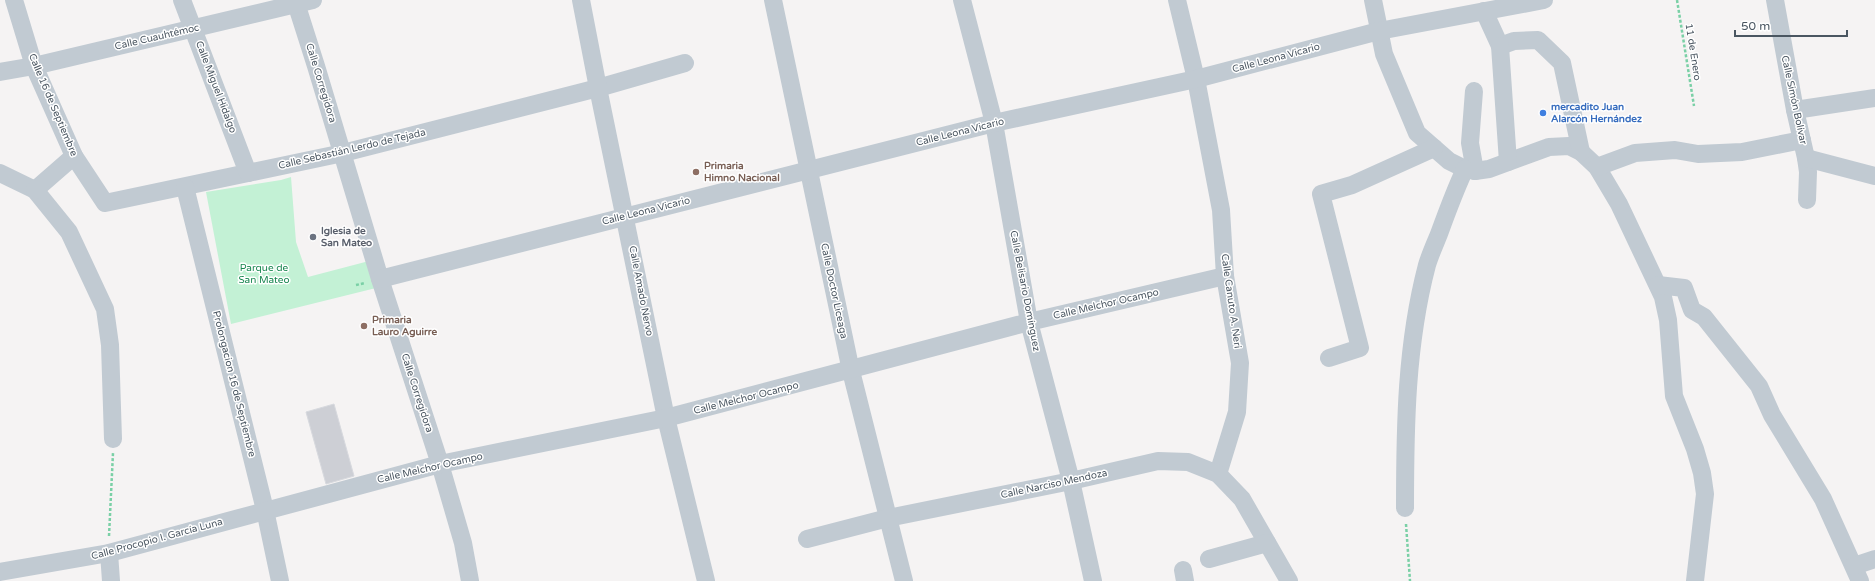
<svg xmlns="http://www.w3.org/2000/svg" width="1875" height="581" font-family="'Varela Round',sans-serif">
<style>
.green{fill:#c3f1d5}
.building{fill:#cdcfd5;stroke:#d7d9de}
.lines{fill:none;stroke-linecap:round;stroke-linejoin:round}
.path{stroke:#7ad0a6;stroke-width:2.5;stroke-dasharray:3 2;stroke-linecap:butt}
.minor{stroke:#c1cad2;stroke-width:18}
.shop-dot{fill:#3f7fe0;stroke:#fff;stroke-width:1.5}
.education-dot{fill:#8d6e63;stroke:#fff;stroke-width:1.5}
.worship-dot{fill:#6b7280;stroke:#fff;stroke-width:1.5}
.labels{text-anchor:middle;dominant-baseline:central;stroke-width:3;stroke-linejoin:round;paint-order:stroke}
.street-label{font-size:10px;fill:#4a5661;stroke:#fff}
.shop-label{font-size:10px;font-weight:bold;fill:#366cbe;stroke:#fff;text-anchor:start}
.education-label{font-size:10px;font-weight:bold;fill:#785e54;stroke:#fff;text-anchor:start}
.worship-label{font-size:10px;font-weight:bold;fill:#5b616d;stroke:#fff;text-anchor:start}
.park-label{font-size:10px;fill:#17864f;stroke:#fff}
</style>
<rect width="100%" height="100%" fill="#f5f3f3"/>
<path class="green" d="M291,177L296,242L308,277L369,261L376,288L231,324L206,192L281,180Z"/>
<path class="building" d="M334,404L354,476L326,484L306,412Z"/>
<g class="lines">
<g class="path">
<path d="M1677,0L1694,106"/>
<path d="M356,285L365,283"/>
<path d="M1406,524L1410,581"/>
<path d="M109,536L113,453"/>
</g>
<g class="minor">
<path d="M14,0L34,66L74,156L105,203L343,153L598,88L685,63"/>
<path d="M182,0L248,173"/>
<path d="M295,0L316,66L380,279L440,464L463,543L470,581"/>
<path d="M581,0L598,88L666,418L706,581"/>
<path d="M773,0L851,371L904,581"/>
<path d="M962,0L994,123L1029,322L1071,481L1093,581"/>
<path d="M1177,0L1196,79L1221,210L1225,276L1240,363L1237,412L1218,474"/>
<path d="M1373,0L1384,54L1417,133L1449,161L1465,169L1475,171L1489,169L1549,147L1569,146L1581,152L1597,167L1619,204L1663,297L1668,320L1674,396L1695,449L1702,473L1705,494L1695,581"/>
<path d="M1775,0L1795,110L1806,158L1808,172L1807,200"/>
<path d="M1484,11L1500,46L1514,41L1538,40L1562,63L1581,152"/>
<path d="M1500,46L1508,162"/>
<path d="M0,72L34,66L313,0"/>
<path d="M1474,91L1470,143L1475,171"/>
<path d="M1795,110L1875,98"/>
<path d="M1806,158L1875,176"/>
<path d="M1597,167L1635,153L1675,150L1698,154L1742,152L1802,140"/>
<path d="M0,173L35,190L69,232L105,309L110,345L113,439"/>
<path d="M185,187L265,510L280,581"/>
<path d="M35,190L74,156"/>
<path d="M380,279L994,123L1196,79L1379,31L1544,0"/>
<path d="M1658,285L1684,288L1692,310L1704,317L1759,386L1772,415L1823,499L1860,581"/>
<path d="M1329,358L1360,348L1321,194L1352,185L1434,148"/>
<path d="M1405,508C1405,426 1406,345 1427,265C1430,255 1435,244 1439,234C1447,212 1455,190 1465,169"/>
<path d="M807,539L888,518L1071,481L1158,461L1188,462L1218,474L1242,499L1289,581"/>
<path d="M109,553L111,581"/>
<path d="M1209,559L1267,543"/>
<path d="M1854,566L1875,559"/>
<path d="M1183,570L1185,581"/>
<path d="M0,572L109,553L440,464L666,418L1029,322L1225,276"/>
</g>
</g>
<circle class="shop-dot" cx="1543" cy="113" r="4"/>
<g class="education-dot">
<circle cx="696" cy="172" r="4"/>
<circle cx="364" cy="326" r="4"/>
</g>
<circle class="worship-dot" cx="313" cy="237" r="4"/>
<g class="labels">
<g class="street-label">
<text transform="translate(157 37) rotate(-13)">Calle Cuauhtémoc</text>
<text transform="translate(1693 52) rotate(81)">11 de Enero</text>
<text transform="translate(1276 58) rotate(-15)">Calle Leona Vicario</text>
<text transform="translate(321 83) rotate(73)">Calle Corregidora</text>
<text transform="translate(216 87) rotate(69)">Calle Miguel Hidalgo</text>
<text transform="translate(1794 100) rotate(78)">Calle Simón Bolívar</text>
<text transform="translate(53 105) rotate(67)">Calle 16 de Septiembre</text>
<text transform="translate(960 132) rotate(-14)">Calle Leona Vicario</text>
<text transform="translate(352 149) rotate(-13)">Calle Sebastián Lerdo de Tejada</text>
<text transform="translate(646 211) rotate(-14)">Calle Leona Vicario</text>
<text transform="translate(641 291) rotate(79)">Calle Amado Nervo</text>
<text transform="translate(834 291) rotate(78)">Calle Doctor Liceaga</text>
<text transform="translate(1025 291) rotate(79)">Calle Belisario Domínguez</text>
<text transform="translate(1231 301) rotate(82)">Calle Canuto A. Neri</text>
<text transform="translate(1106 304) rotate(-13)">Calle Melchor Ocampo</text>
<text transform="translate(234 384) rotate(76)">Prolongacion 16 de Septiembre</text>
<text transform="translate(417 393) rotate(72)">Calle Corregidora</text>
<text transform="translate(746 398) rotate(-14)">Calle Melchor Ocampo</text>
<text transform="translate(430 468) rotate(-13)">Calle Melchor Ocampo</text>
<text transform="translate(1054 484) rotate(-12)">Calle Narciso Mendoza</text>
<text transform="translate(157 539) rotate(-15)">Calle Procopio I. García Luna</text>
</g>
<g class="shop-label">
<text x="1551" y="107">mercadito Juan<tspan x="1551" dy="12">Alarcón Hernández</tspan></text>
</g>
<g class="education-label">
<text x="704" y="166">Primaria<tspan x="704" dy="12">Himno Nacional</tspan></text>
<text x="372" y="320">Primaria<tspan x="372" dy="12">Lauro Aguirre</tspan></text>
</g>
<g class="worship-label">
<text x="321" y="231">Iglesia de<tspan x="321" dy="12">San Mateo</tspan></text>
</g>
<g class="park-label">
<text x="264" y="268">Parque de<tspan x="264" dy="12">San Mateo</tspan></text>
</g>
</g>
<path d="M1735 30v6h112v-6" fill="none" stroke="#4a5661" stroke-width="2"/>
<text x="1741" y="30" font-size="12" fill="#4a5661" stroke="#ffffff" stroke-width="3" paint-order="stroke">50 m</text>
</svg>
